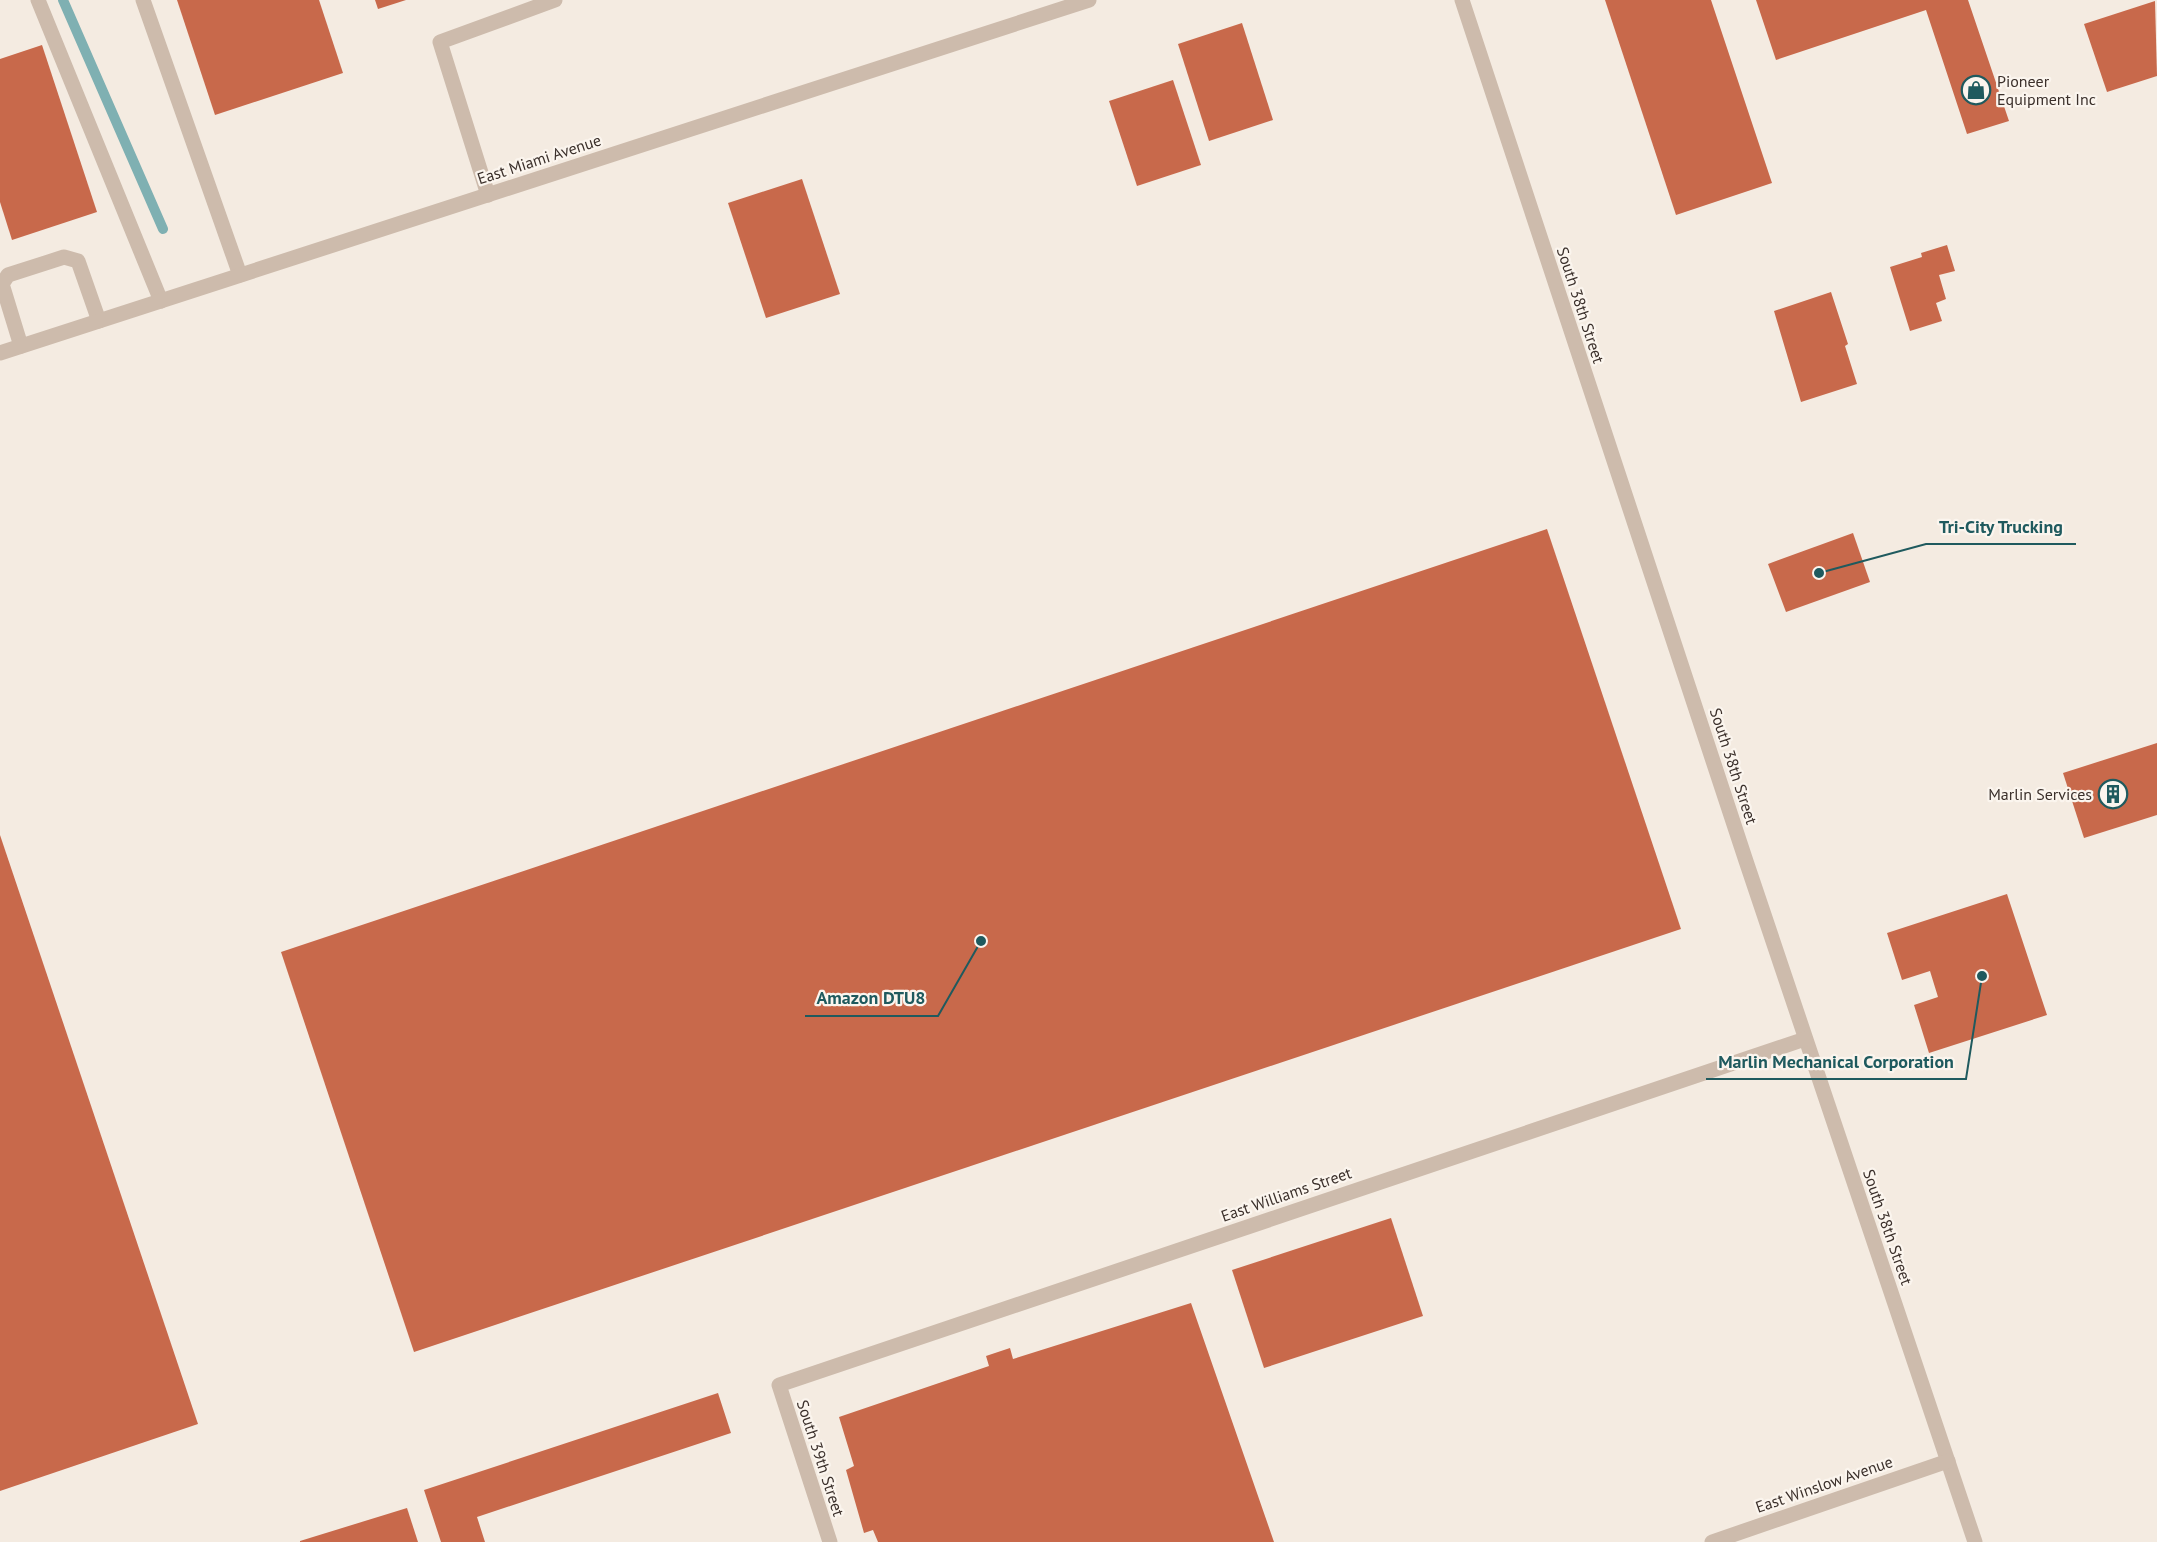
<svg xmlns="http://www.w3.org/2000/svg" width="2157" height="1542" font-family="'PT Sans',sans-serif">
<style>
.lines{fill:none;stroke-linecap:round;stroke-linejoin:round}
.stream{stroke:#7fb0b2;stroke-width:10}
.building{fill:#c8694b}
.minor{stroke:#cdbbac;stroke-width:15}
.labels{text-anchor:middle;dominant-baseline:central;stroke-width:4.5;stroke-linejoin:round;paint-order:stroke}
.poi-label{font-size:16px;fill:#3b302b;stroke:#fbf5ee;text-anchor:start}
.street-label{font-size:16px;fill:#3b302b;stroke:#fbf5ee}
.leader{fill:none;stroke:#1f5a5e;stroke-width:2}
.callout-dot{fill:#1f5a5e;stroke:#fbf5ee;stroke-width:2}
.callout-label{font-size:18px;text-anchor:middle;font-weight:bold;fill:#1f5a5e;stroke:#fbf5ee;stroke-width:4.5;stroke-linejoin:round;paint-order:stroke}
</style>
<rect width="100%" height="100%" fill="#f4ebe1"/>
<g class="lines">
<path class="stream" d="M63,0L163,229"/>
</g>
<g class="building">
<path d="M177,0H319L343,73L215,115Z"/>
<path d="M375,0H406L378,9Z"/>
<path d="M1605,0H1711L1772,183L1676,215Z"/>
<path d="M1756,0H1968L2009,121L1967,134L1926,10L1776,60Z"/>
<path d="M2155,1L2157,76L2107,92L2084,24Z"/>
<path d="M1242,23L1273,120L1209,141L1178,44Z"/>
<path d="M42,45L97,212L12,240L0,202V59Z"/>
<path d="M1173,80L1201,165L1137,186L1109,101Z"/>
<path d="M802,179L840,294L766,318L728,203Z"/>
<path d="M1947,245L1955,271L1939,275L1946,299L1936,303L1942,321L1910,331L1890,267L1922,257L1921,253Z"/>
<path d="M1831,292L1848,344L1845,346L1857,384L1801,402L1774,311Z"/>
<path d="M1547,529L1681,929L414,1352L281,952Z"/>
<path d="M1853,533L1870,582L1786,612L1768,564Z"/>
<path d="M2157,743V815L2084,838L2063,773Z"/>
<path d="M0,835L198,1424L0,1491Z"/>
<path d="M2007,894L2047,1015L1929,1053L1914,1005L1938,997L1930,971L1902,980L1887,933Z"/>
<path d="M1391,1218L1423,1316L1264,1368L1232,1270Z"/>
<path d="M1191,1303L1274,1542H878L873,1530L864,1533L846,1470L854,1466L839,1417L989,1366L986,1356L1010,1348L1013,1359Z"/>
<path d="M718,1393L731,1433L477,1517L485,1542H441L424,1490Z"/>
<path d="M407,1508L418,1542H300V1541Z"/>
</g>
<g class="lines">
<g class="minor">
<path d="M38,0L161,301"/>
<path d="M143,0L240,275"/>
<path d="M1462,0L1746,861L1975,1542"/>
<path d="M488,195L440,42L555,0"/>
<path d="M21,346L2,284L8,275L64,257L78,261L99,321"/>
<path d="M0,353L1089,0"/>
<path d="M830,1542L779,1385L1805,1039"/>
<path d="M1712,1542L1948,1461"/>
</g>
</g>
<defs>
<g id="shop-ring" transform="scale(1.5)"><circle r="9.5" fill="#fbf5ee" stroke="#1f5a5e" stroke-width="1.5"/><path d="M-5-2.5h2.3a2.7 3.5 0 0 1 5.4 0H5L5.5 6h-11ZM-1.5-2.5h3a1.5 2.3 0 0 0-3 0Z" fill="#1f5a5e"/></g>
<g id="building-ring" transform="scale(1.5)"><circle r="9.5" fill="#fbf5ee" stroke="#1f5a5e" stroke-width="1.5"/><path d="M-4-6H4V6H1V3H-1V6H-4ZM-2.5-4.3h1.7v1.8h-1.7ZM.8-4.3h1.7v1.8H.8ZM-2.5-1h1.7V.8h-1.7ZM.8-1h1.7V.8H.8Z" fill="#1f5a5e"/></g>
</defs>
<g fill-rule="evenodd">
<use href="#shop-ring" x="1976" y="90"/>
<use href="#building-ring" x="2113" y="794"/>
</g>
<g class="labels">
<g class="poi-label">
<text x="1997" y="81">Pioneer<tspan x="1997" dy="18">Equipment Inc</tspan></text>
<text x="2092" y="794" text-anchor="end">Marlin Services</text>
</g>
<g class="street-label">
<text transform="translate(539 159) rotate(-18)">East Miami Avenue</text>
<text transform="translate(1581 305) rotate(72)">South 38th Street</text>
<text transform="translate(1734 766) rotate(72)">South 38th Street</text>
<text transform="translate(1286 1194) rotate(-19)">East Williams Street</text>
<text transform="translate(1888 1227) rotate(71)">South 38th Street</text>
<text transform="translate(821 1458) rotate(72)">South 39th Street</text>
<text transform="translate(1824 1484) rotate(-19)">East Winslow Avenue</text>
</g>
</g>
<path class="leader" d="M1819 573L1926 544H2076M981 941L938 1016H805M1982 976L1966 1079H1706"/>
<g class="callout-dot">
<circle cx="1819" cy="573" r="6"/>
<circle cx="981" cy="941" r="6"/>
<circle cx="1982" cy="976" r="6"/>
</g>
<g class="callout-label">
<text x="2001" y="533">Tri-City Trucking</text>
<text x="871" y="1004">Amazon DTU8</text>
<text x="1836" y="1068">Marlin Mechanical Corporation</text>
</g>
</svg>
